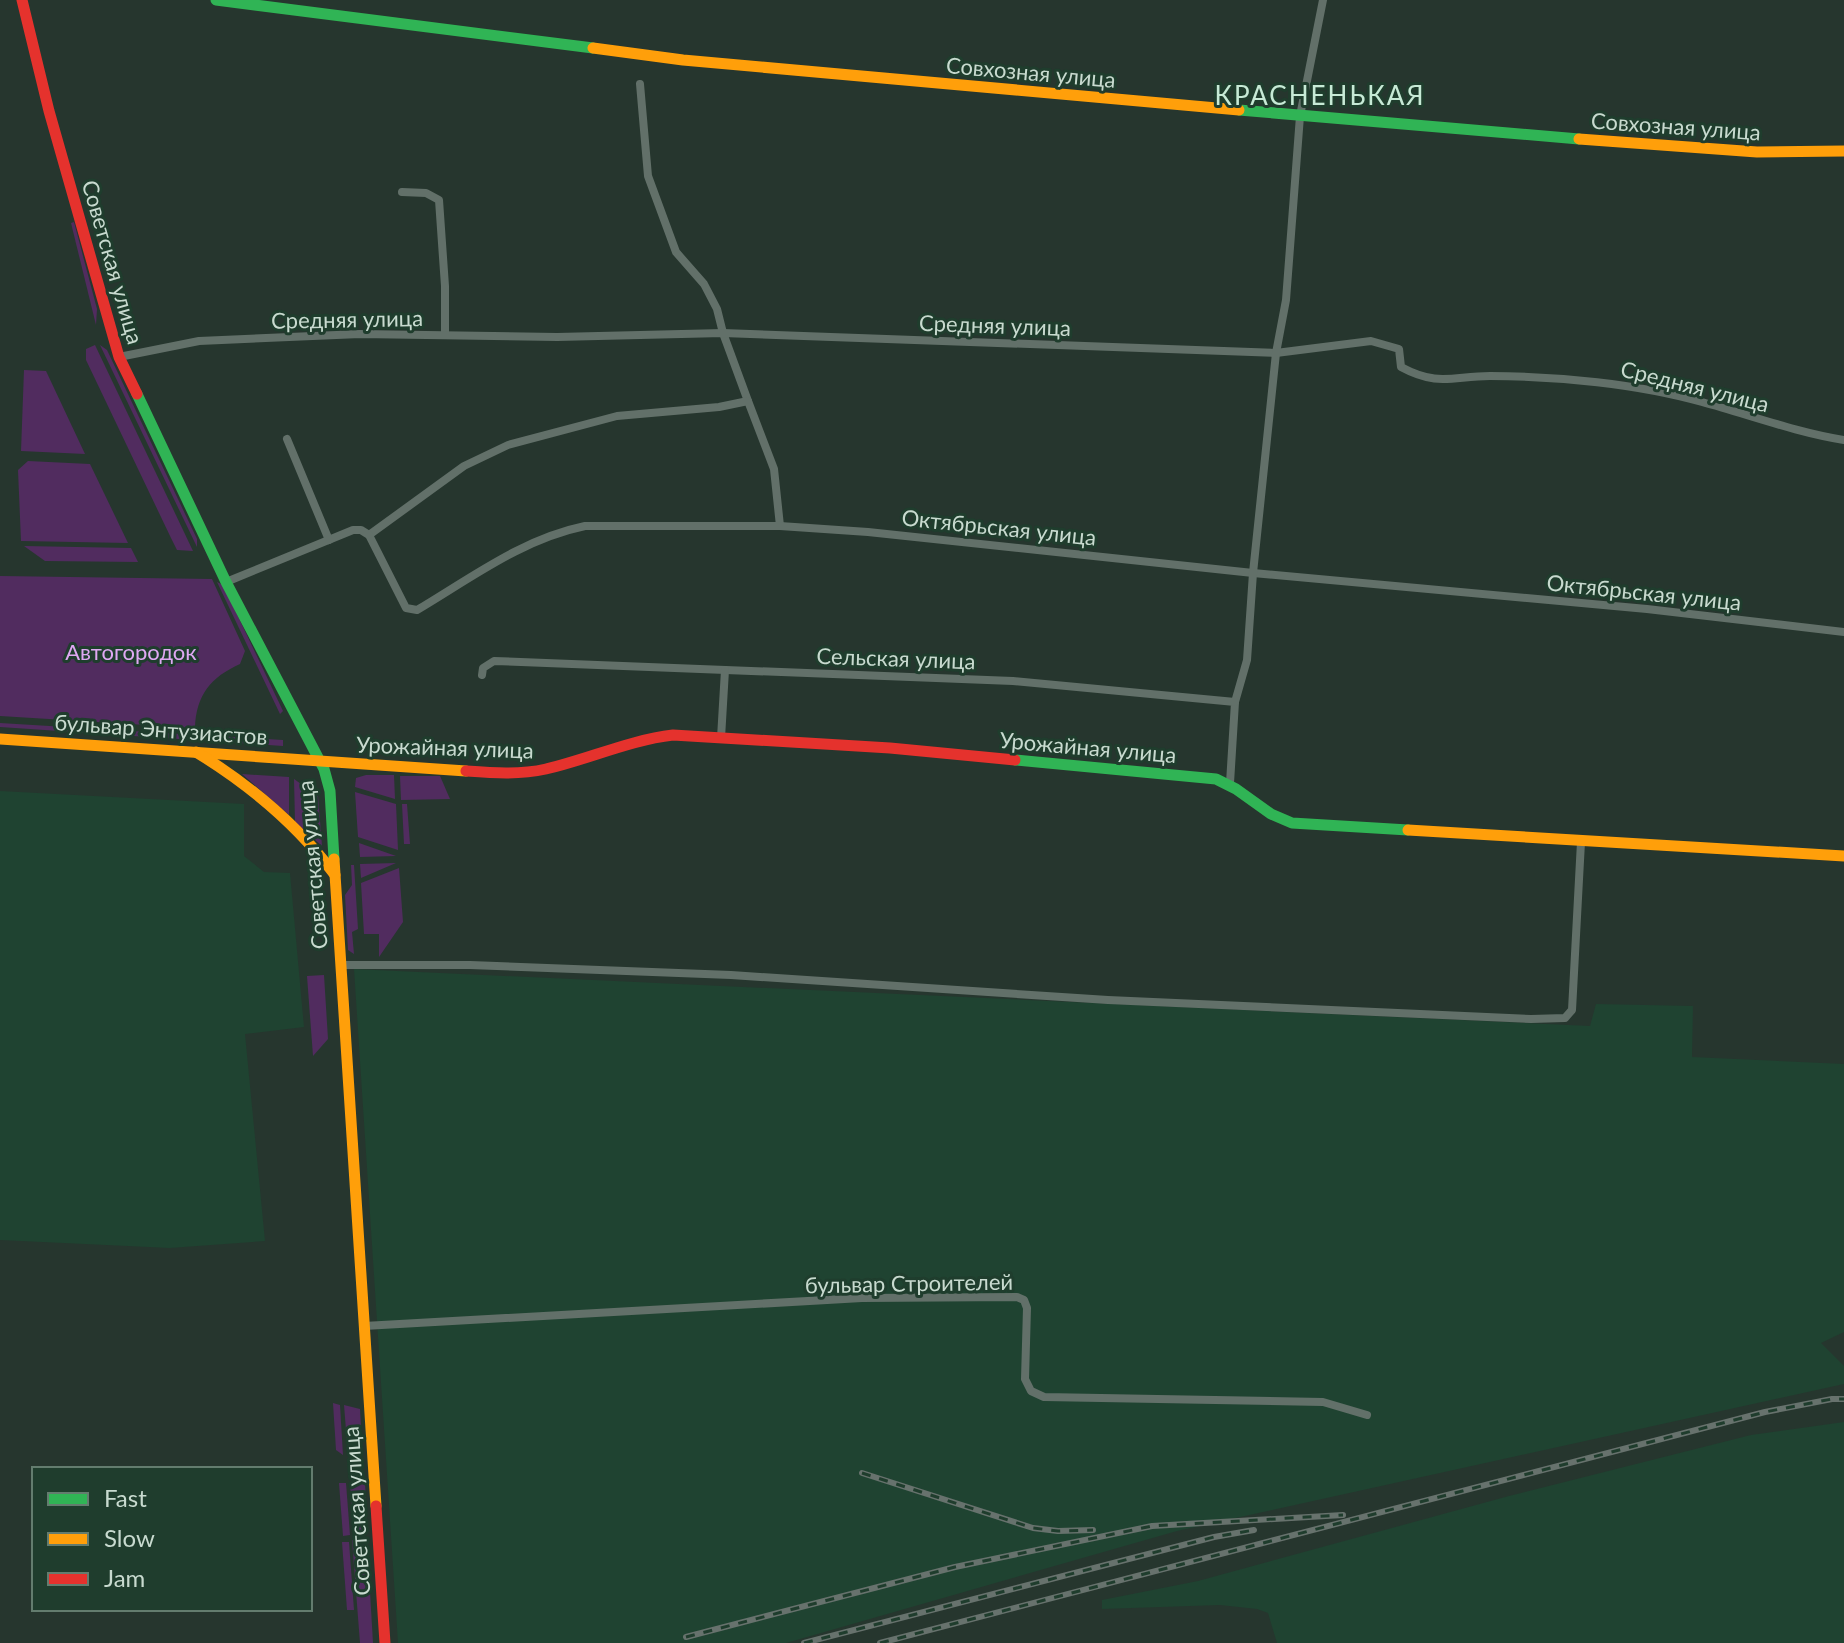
<svg xmlns="http://www.w3.org/2000/svg" width="1844" height="1643" font-family="Lato,sans-serif">
<style>
.built{fill:#1f4331}
.green{fill:#512c5f}
.lines{fill:none;stroke-linecap:round;stroke-linejoin:round}
.street{stroke:#627069;stroke-width:8}
.fast{stroke:#30b455;stroke-width:11}
.slow{stroke:#ff9f0a;stroke-width:11}
.jam{stroke:#e5322d;stroke-width:11}
.rail-casing{stroke:#67726d;stroke-width:6}
.rail{stroke:#1f3d2d;stroke-width:3;stroke-dasharray:9;stroke-linecap:butt}
.labels{text-anchor:middle;dominant-baseline:central;stroke-width:6;stroke-linejoin:round;paint-order:stroke}
.street-label{font-size:22px;fill:#c8dacf;stroke:#1f3d2d}
.park-label{font-size:22px;fill:#dfa8f3;stroke:#1f3d2d}
.quarter-label{font-size:26px;letter-spacing:2px;fill:#c7ead6;stroke:#1f3d2d}
</style>
<rect width="100%" height="100%" fill="#26362e"/>
<g class="built">
<path d="M0,791L244,804V856L264,872L290,873L304,1027L245,1034L265,1241L170,1248L0,1240Z"/>
<path d="M354,969L1590,1026L1596,1004L1693,1006L1692,1057L1844,1064V1332L1821,1343L1844,1366V1384L1177,1531L786,1643H398Z"/>
<path d="M1844,1422V1643H1277L1268,1613L1257,1609L1220,1605L1102,1609V1600L1198,1581L1509,1496L1751,1435Z"/>
</g>
<g class="green">
<path d="M74,222L97,309L96,325L71,223Z"/>
<path d="M95,345L193,551L177,550L171,538L86,360V349Z"/>
<path d="M100,345L107,350L197,539V547Z"/>
<path d="M24,370L46,371L85,454L21,451Z"/>
<path d="M28,461L90,464L128,543L21,541L18,470Z"/>
<path d="M24,546L131,548L138,562L45,561Z"/>
<path d="M0,576L212,579L245,651L240,664C211,677 196,695 195,728L0,716Z"/>
<path d="M217,582L223,585L283,711L280,714Z"/>
<path d="M0,723L283,740V746L0,727Z"/>
<path d="M242,774L289,777V815Z"/>
<path d="M366,775H394L395,799L355,787L356,778Z"/>
<path d="M400,776H440L450,799L401,800Z"/>
<path d="M294,779L318,796L322,846L295,822Z"/>
<path d="M355,792L396,804L398,850L358,837Z"/>
<path d="M402,804H407L410,844H404Z"/>
<path d="M359,843L396,856L360,857Z"/>
<path d="M396,863L361,878L360,864Z"/>
<path d="M351,865H354L358,929L352,932L354,954L348,950L345,895L352,885Z"/>
<path d="M399,868L403,922L379,957V934H364L361,883Z"/>
<path d="M324,975L328,1039L313,1056L307,976Z"/>
<path d="M333,1403L340,1405L343,1455L336,1450Z"/>
<path d="M344,1405L360,1409L362,1446L359,1452L348,1455Z"/>
<path d="M365,1482L367,1528L364,1533L354,1535L350,1483Z"/>
<path d="M339,1483H346L350,1535L343,1536Z"/>
<path d="M352,1540L367,1541L373,1643H360Z"/>
<path d="M342,1542H349L354,1610H347Z"/>
</g>
<g class="lines">
<g class="street">
<path d="M640,84L648,176L676,252L704,284L717,309L723,333L748,401"/>
<path d="M402,192L426,193L439,200L445,286V335"/>
<path d="M119,357L199,341L360,334L557,337L723,333L1276,353L1371,341L1399,349L1401,367C1438,387 1453,376 1490,376C1557,376 1638,384 1702,402C1750,415 1795,432 1844,440"/>
<path d="M287,439L329,540"/>
<path d="M369,535L464,466L508,445L617,416L719,407L748,401L774,469L780,526"/>
<path d="M226,582L353,530H361L369,535L406,608L417,610C471,578 522,539 585,526H780L868,532L1253,573L1647,609L1844,632"/>
<path d="M482,675L483,668L494,661L1013,681L1235,702L1230,783"/>
<path d="M1235,702L1247,660L1253,573L1276,353L1286,300L1300,116L1323,0"/>
<path d="M721,738L725,670"/>
<path d="M341,965H470L731,975L1108,1000L1531,1019L1565,1018L1572,1010L1581,842"/>
<path d="M364,1326L862,1298L1017,1297L1024,1300L1027,1308L1025,1379L1031,1391L1044,1397L1323,1402L1367,1415"/>
</g>
<g class="fast">
<path d="M216,0L593,48"/>
<path d="M1239,110L1579,139"/>
<path d="M137,394L226,582L324,769L330,791L334,859"/>
<path d="M1015,760L1216,779L1236,789L1271,814L1292,823L1408,830"/>
</g>
<g class="slow">
<path d="M593,48L683,60L1239,110"/>
<path d="M1579,139L1757,152L1844,151"/>
<path d="M0,739L466,771"/>
<path d="M196,752C250,785 297,824 335,875"/>
<path d="M1408,830L1844,856"/>
<path d="M334,859L376,1506"/>
</g>
<g class="jam">
<path d="M22,0L49,111L119,357L137,394"/>
<path d="M466,771C493,773 519,775 546,769C589,759 630,740 673,735L890,748L1015,760"/>
<path d="M376,1506L385,1643"/>
</g>
<g class="rail-casing">
<g id="rail">
<path d="M862,1473L1033,1528L1058,1531L1093,1530"/>
<path d="M686,1637L955,1567L1152,1526L1343,1515"/>
<path d="M804,1643L1214,1537L1254,1530"/>
<path d="M880,1643L1765,1412L1832,1399H1844"/>
</g>
</g>
<use href="#rail" class="rail"/>
</g>
<g class="labels">
<g class="street-label">
<text transform="translate(1031 72) rotate(5)">Совхозная улица</text>
<text transform="translate(1676 126) rotate(4)">Совхозная улица</text>
<text transform="translate(113 262) rotate(74)">Советская улица</text>
<text transform="translate(347 319) rotate(-1)">Средняя улица</text>
<text transform="translate(995 325) rotate(2)">Средняя улица</text>
<text transform="translate(1695 386) rotate(14)">Средняя улица</text>
<text transform="translate(999 527) rotate(6)">Октябрьская улица</text>
<text transform="translate(1644 592) rotate(6)">Октябрьская улица</text>
<text transform="translate(896 658) rotate(2)">Сельская улица</text>
<text transform="translate(161 729) rotate(4)">бульвар Энтузиастов</text>
<text transform="translate(445 747) rotate(2)">Урожайная улица</text>
<text transform="translate(1088 747) rotate(5)">Урожайная улица</text>
<text transform="translate(312 865) rotate(-95)">Советская улица</text>
<text transform="translate(909 1283) rotate(-1)">бульвар Строителей</text>
<text transform="translate(356 1511) rotate(-94)">Советская улица</text>
</g>
<g class="park-label">
<text x="131" y="651">Автогородок</text>
</g>
<g class="quarter-label">
<text x="1320" y="95">КРАСНЕНЬКАЯ</text>
</g>
</g>
<rect x="32" y="1467" width="280" height="144" fill="#1f3d2d" stroke="#637c6e" stroke-width="2"/>
<rect x="48" y="1493" width="40" height="12" fill="#30b455" stroke="#637c6e" stroke-width="2"/>
<text x="104" y="1507" font-size="24" fill="#c8dacf">Fast</text>
<rect x="48" y="1533" width="40" height="12" fill="#ff9f0a" stroke="#637c6e" stroke-width="2"/>
<text x="104" y="1547" font-size="24" fill="#c8dacf">Slow</text>
<rect x="48" y="1573" width="40" height="12" fill="#e5322d" stroke="#637c6e" stroke-width="2"/>
<text x="104" y="1587" font-size="24" fill="#c8dacf">Jam</text>
</svg>
